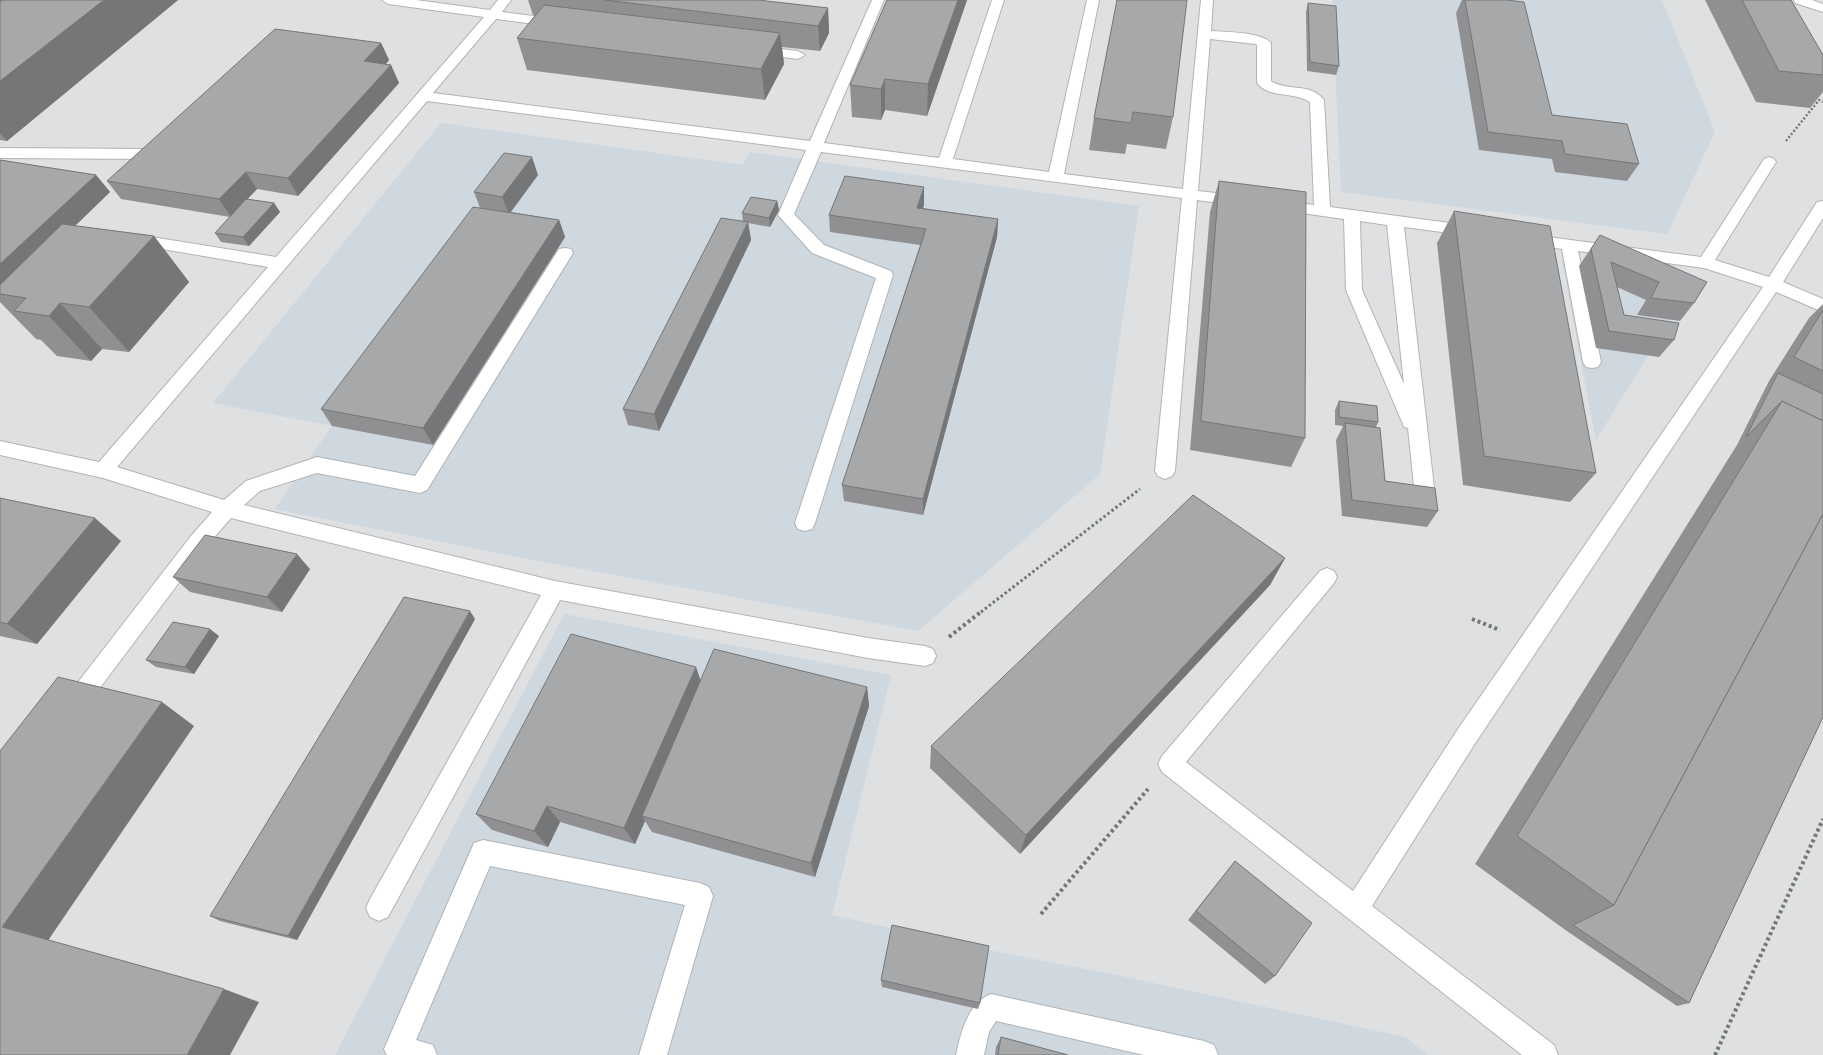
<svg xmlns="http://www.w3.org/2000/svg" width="1823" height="1055" font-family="Rubik,sans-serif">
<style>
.built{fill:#cfd7df}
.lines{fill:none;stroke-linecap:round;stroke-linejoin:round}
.lane-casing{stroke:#b1b3b5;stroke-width:2}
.path-far2{stroke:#747677;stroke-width:2.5;stroke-dasharray:2 2;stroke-linecap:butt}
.path-far1{stroke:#747677;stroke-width:3;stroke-dasharray:2.5 2.5;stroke-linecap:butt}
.path{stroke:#747677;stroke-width:4;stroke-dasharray:3 3;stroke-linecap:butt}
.lane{fill:#fff;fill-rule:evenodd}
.wall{fill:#909092}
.shaded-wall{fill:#757677}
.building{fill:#a7a8aa;stroke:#757677}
</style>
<rect width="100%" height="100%" fill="#dee0e2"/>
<g class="built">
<path d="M1332,0H1662L1715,132L1667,234L1341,192Z"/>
<path d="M441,123L743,165L750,152L1139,206L1100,474L918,631L533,560L275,509L332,426L213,403Z"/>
<path d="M1562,261L1697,276L1596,440Z"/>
<path d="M564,614L891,675L832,915L988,950L1121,976L1405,1037L1428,1055H335Z"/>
</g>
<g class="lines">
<g class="lane-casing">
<g id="lane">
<path d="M382,0H416L490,10L498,0H511L502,12L557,19L564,23L557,27L496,19L433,93L810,141L872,0H884L824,143L939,158L992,0H1004L953,159L1049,172L1087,0H1099L1064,174L1183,189L1201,0H1213L1211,31C1225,32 1262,32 1271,43V81C1287,92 1310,82 1324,100L1330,207L1472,226L1478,227L1480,231L1478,235L1472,236L1404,227L1435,496L1432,502L1425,504L1418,502L1415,496L1408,428L1404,427L1402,422L1346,290L1344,219L1280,210L1274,209L1272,205L1274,201L1280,200L1314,205L1310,102C1293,91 1270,99 1257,83V45L1256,44L1210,39L1198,191L1241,196L1246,198L1249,201L1246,204L1241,206L1197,200L1175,471L1172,476L1165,479L1158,476L1155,471L1182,198L821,152L794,214L824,245L891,271L893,275L815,523L812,529L805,531L798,529L795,523L876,278L812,253L778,215L806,150L427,101L117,467L224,500L246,481L317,457L415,476L559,249L565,248L571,249L573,253L427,490L420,493L317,473L260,491L244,505L555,581L868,638L925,646L933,649L936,656L933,663L925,666L868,658L560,600L388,917L379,921L370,917L366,908L370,899L541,595L231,518L205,548L81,713L73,716L65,713L62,706L65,699L191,536L212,512L103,478L0,455V441L99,462L268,267L133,244L127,243L125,239L127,235L133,234L276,257L484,17L388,4ZM1360,221L1387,225L1404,384L1362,290Z"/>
<path d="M1794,0H1812L1823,4V12L1795,3Z"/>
<path d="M757,46L798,51L805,55L798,59L752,53L750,50Z"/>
<path d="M0,148L150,149L155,151L157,154L155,157L150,159L0,158Z"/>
<path d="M1769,157L1774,159L1776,162L1715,260L1769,277L1817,202L1823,201V218L1783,282L1823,299V312L1776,292L1474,745L1372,906L1554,1045L1558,1055H1522L1162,772L1158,764L1162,756L1320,571L1327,568L1334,571L1337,577L1334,583L1186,762L1353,891L1458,729L1763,287L1704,268L1578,251L1601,362L1598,367L1592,368L1586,367L1583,362L1562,249L1525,244L1519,243L1517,239L1519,235L1525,234L1701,257L1764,159Z"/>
<path d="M483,840L700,883L709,887L713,896L667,1055H639L685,905L490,866L416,1040L433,1045L437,1055H387L384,1049L474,843Z"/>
<path d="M991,994L1204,1041L1214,1045L1218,1055H1144L996,1021L989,1032L984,1055H956C961,1032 968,1003 991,994Z"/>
</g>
</g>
<path class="path-far2" d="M1786,141L1819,100L1823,102"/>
<path class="path-far1" d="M981,612L1140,489"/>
<g class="path">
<path d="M1472,619L1500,630"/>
<path d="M949,637L982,611"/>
<path d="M1041,914L1148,789"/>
<path d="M1715,1055L1823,819"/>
</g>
<use href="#lane" class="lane"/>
</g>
<g class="wall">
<path d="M0,0H178L7,141L0,140Z"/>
<path d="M528,0H758L828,8L829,33L820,51L782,47L784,64L765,100L527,70L517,38L535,15H533Z"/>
<path d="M887,0H967L927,116L885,110L881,120L852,117L850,85Z"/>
<path d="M1117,0L1173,117L1166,149L1127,144L1125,154L1089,150L1094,118Z"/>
<path d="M1462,0H1507L1552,115L1639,164L1627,181L1555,172L1552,159L1479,150L1456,13Z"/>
<path d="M1705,0H1791L1823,55V92L1810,108L1756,102Z"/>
<path d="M1308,3L1339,66L1336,75L1307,71L1306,12Z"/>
<path d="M381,43L389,60L386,64L391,65L399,83L298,196L257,189L247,199L274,203L280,212L249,246L221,242L215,233L230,217L121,199L107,181Z"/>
<path d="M0,160L96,175L110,192L75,226L154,236L189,282L129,352L102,349L91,361L57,356L41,340L36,339L0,302Z"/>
<path d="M538,175L511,212L559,220L565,237L433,445L332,426L321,409L480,208L474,192Z"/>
<path d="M1219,181L1305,438L1291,467L1190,450L1210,212Z"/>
<path d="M777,201L779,210L770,227L748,223L751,240L659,431L628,425L623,409L743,222L742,213Z"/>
<path d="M924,205L923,208L998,219L997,237L923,515L844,501L842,485L920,245L830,232L829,215Z"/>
<path d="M1454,211L1596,473L1570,502L1463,485L1437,243Z"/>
<path d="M1600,235L1694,303L1680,321L1637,315L1646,300L1617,287L1624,315L1674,340L1659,357L1596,348L1579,266Z"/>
<path d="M1823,304V717L1689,1003L1677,1006L1564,929L1475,864L1737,445L1769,381L1809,318Z"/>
<path d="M1339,401L1378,422L1376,427L1385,481L1438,511L1427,527L1342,516L1336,440L1343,426L1335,425V410Z"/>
<path d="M0,498L121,541L37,644L0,636Z"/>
<path d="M1285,558L1270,585L1020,854L930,768L931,746Z"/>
<path d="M310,569L282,612L190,592L173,577Z"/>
<path d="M475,619L297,940L220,921L210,916Z"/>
<path d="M219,636L194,674L156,667L146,660Z"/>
<path d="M701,680L867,687L869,706L815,877L652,832L645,821L635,844L560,822L548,847L492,830L476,814Z"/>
<path d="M1235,861L1275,976L1265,984L1188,920Z"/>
<path d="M881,980L980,1003L978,1009L882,987Z"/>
<path d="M1001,1037L1068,1055H995L996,1047Z"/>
</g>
<g class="shaded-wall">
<path d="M104,0H178L7,141L0,133V81Z"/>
<path d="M958,0H967L927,116L928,84Z"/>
<path d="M828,8L829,33L820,51L818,26Z"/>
<path d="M780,33L784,64L765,100L761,69Z"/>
<path d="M381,43L389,60L372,79L364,61Z"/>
<path d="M391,65L399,83L298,196L288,178Z"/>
<path d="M885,79V110L881,120V89Z"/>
<path d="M532,157L538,175L509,214L502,197Z"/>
<path d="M246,172L257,189L231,217L219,199Z"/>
<path d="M96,175L110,192L3,295L0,294V264Z"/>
<path d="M924,187V205L917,225V208Z"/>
<path d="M777,201L779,210L770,227L769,218Z"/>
<path d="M274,203L280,212L249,246L243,237Z"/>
<path d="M998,219L997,237L923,515V499Z"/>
<path d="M559,220L565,237L433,445L423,428Z"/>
<path d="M748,222L751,240L659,431L654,414Z"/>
<path d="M154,236L189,282L129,352L89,307Z"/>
<path d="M60,303L102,349L91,361L49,316Z"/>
<path d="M95,518L121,541L37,644L7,624Z"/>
<path d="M297,554L310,569L282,612L267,597Z"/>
<path d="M1285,558L1270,585L1020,854L1026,835Z"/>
<path d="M470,611L475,619L297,940L288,936Z"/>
<path d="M210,629L219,636L194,674L185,667Z"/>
<path d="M696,667L703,687L642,816L645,821L635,844L624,828Z"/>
<path d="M867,687L869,706L815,877L811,863Z"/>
<path d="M162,702L194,726L47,942L2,927Z"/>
<path d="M547,806L560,822L548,847L534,831Z"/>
<path d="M224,989L259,1002L230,1055H187Z"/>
</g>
<g class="building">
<path d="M3,0H104L0,81V2Z"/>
<path d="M605,0H758L828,8L818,26Z"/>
<path d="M887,0H958L928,84L885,79L881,89L850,85Z"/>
<path d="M1117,0H1187L1173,117L1133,112L1131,123L1094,118Z"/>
<path d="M1465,0H1507L1524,2L1552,115L1627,124L1639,164L1565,154L1562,141L1488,132Z"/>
<path d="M1742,0H1791L1823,55V75L1779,71Z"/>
<path d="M1308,3L1336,6L1339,66L1310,62Z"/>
<path d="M544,5L780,33L761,69L517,38Z"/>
<path d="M275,29L381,43L364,61L391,65L288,178L246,172L219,199L107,181Z"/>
<path d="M504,153L532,157L502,197L474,192Z"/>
<path d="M0,160L96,175L0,264Z"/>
<path d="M845,176L924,187L917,208L998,219L923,499L842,485L926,229L829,215Z"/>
<path d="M1219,181L1306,192L1305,438L1201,421Z"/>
<path d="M751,197L777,201L769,218L742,213Z"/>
<path d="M246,199L274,203L243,237L215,233Z"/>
<path d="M473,207L559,220L423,428L321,409Z"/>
<path d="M1454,211L1550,226L1596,473L1484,456Z"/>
<path d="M721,218L748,222L654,414L623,409Z"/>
<path d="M62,224L154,236L89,307L60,303L49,316L14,311L26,298L0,294V285Z"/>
<path d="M1600,235L1707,282L1694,303L1651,298L1659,282L1611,262L1624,315L1679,323L1674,340L1609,331L1591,249Z"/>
<path d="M1823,310V371L1794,357Z"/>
<path d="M1778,373L1823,394V421L1782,401L1746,437Z"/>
<path d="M1339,401L1377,406L1378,422L1339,417Z"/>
<path d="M1782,401L1823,421V514L1614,905L1517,836Z"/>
<path d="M1345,423L1380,428L1385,481L1435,488L1438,511L1352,500Z"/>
<path d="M1193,495L1285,558L1026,835L931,746Z"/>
<path d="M0,498L95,518L7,624L0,622Z"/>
<path d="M1823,514V717L1689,1003L1573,925L1614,905Z"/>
<path d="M205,535L297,554L267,597L173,577Z"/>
<path d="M404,597L470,611L288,936L210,916Z"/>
<path d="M173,622L210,629L185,667L146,660Z"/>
<path d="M571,634L696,667L624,828L547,806L534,831L476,814Z"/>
<path d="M714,649L867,687L811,863L642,816Z"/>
<path d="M58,677L162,702L2,927L224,989L187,1055H0V751Z"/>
<path d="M1235,861L1312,923L1275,976L1196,911Z"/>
<path d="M892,925L989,946L980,1003L881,980Z"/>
<path d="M1001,1037L1068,1055H998Z"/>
</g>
</svg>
